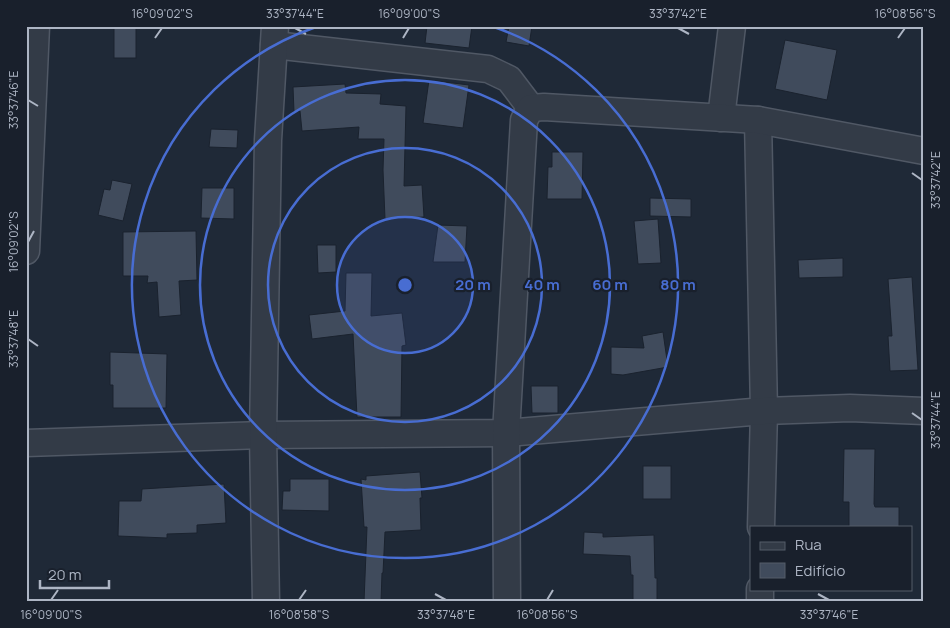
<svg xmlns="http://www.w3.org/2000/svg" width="950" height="628" font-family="Manrope,sans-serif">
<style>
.building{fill:#404b5c;stroke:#1a222e}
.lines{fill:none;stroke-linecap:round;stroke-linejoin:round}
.minor-casing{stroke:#505865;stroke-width:29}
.minor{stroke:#333b47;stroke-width:26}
.ticks{fill:none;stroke:#adb5c4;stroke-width:2}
.ring{fill:none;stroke:#486dd2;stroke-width:2.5}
.centre{fill:#486dd2;stroke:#19202c;stroke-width:2.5}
.ring-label{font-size:15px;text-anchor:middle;font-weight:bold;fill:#486dd2;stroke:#19202c;stroke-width:4.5;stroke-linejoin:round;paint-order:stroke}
.neatline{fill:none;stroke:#adb5c4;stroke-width:2}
.ticks-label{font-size:12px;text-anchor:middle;fill:#adb5c4}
</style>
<rect width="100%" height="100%" fill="#1f2937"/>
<g class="building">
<rect x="114" y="26" width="22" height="32"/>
<path d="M427,26H472L469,48L425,43Z"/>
<path d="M509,26H532L529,46L506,42Z"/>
<path d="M785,40L837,50L827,100L775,89Z"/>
<path d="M429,80L469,85L463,128L423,123Z"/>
<path d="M345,84L346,93L381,94L380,104L406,106L404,186L422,185L424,217L385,219L383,170L384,139H358L359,127L302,131L300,111L294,112L293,87Z"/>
<path d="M211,129L238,130L237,148L209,147Z"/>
<path d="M552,152H583L582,199H547L548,167H552Z"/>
<path d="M112,180L132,184L123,221L98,215L104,189L110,190Z"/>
<path d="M202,188H234V219L201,218Z"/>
<path d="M650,198L691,199V217L650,216Z"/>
<path d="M658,219L661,263L638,264L634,221Z"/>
<path d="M438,225L467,226L465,262H433Z"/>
<path d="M196,231L197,280L179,281L181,315L159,317L157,282L147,283L148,276H123V232Z"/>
<path d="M317,245H336V272L318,273Z"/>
<path d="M843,258V277L799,278L798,260Z"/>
<path d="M346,273H372L371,316L402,313L406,345L402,346L401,417H357L353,334L312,339L309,315L345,311Z"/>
<path d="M912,277L918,370L890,371L888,336H892L888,279Z"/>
<path d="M663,332L668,367L623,375L611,374V347L644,348L642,336Z"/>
<path d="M110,352L167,354L166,408H113V385H110Z"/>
<path d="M531,386H558V413H532Z"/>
<path d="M844,449H875L874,504L875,507H899V527H849V502H843Z"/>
<rect x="643" y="466" width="28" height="33"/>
<path d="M420,472L422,498H420L421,530L385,532L383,573H382L381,602H364L367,527H364L361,479L366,480V476Z"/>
<path d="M290,479H329V511L282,510L283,491H290Z"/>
<path d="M224,484L226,523L197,525V533L167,534V538L118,536L119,501H141L142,489Z"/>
<path d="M584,532L603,533V537L654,535L655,578H657V602H633V575H631L630,556L583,554Z"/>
</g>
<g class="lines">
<g class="minor-casing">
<g id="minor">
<path d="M274,45L488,69L509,79L531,108"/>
<path d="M721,118L732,26"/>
<path d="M758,120L764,411L761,527"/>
<path d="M26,251L36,26"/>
<path d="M26,443L263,435L506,433L764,411L850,408L924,411"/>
<path d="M266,602L263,435L268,140L275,26"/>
<path d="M507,602L506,433L524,120L531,108L544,107L758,120L924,151"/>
<path d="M760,602V589"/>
</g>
</g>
<use href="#minor" class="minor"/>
</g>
<path class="ticks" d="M295,28L306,34M678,28L689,34M155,38L162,28M403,38L409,28M898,38L905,28M28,100L38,106M912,173L922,180M28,242L34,231M28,339L38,346M912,413L922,420M435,594L446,600M818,594L829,600M51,600L58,590M299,600L306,590M547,600L553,590"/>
<circle cx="405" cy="285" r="68" fill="#486dd2" fill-opacity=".12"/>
<g class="ring">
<circle cx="405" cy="285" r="68"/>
<circle cx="405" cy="285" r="137"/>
<circle cx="405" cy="285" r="205"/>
<path d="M494 27A273 273 0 1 1 316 27"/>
</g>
<circle cx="405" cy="285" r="8" class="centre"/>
<g class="ring-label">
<text x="473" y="290">20 m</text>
<text x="542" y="290">40 m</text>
<text x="610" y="290">60 m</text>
<text x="678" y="290">80 m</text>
</g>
<rect width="950" height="628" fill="none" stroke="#19202c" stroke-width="55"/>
<rect x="750" y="526" width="162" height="65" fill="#19202c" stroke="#545c69"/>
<rect x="760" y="542" width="25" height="8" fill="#333b47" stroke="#545c69"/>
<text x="795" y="550" font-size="15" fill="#adb5c4">Rua</text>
<rect x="760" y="563" width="25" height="15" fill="#404b5c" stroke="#545c69"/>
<text x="795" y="576" font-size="15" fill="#adb5c4">Edifício</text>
<path d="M40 580v8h69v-8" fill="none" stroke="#adb5c4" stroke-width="2.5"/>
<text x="48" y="580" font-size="15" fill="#adb5c4" stroke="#19202c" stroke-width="4" paint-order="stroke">20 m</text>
<rect x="28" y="28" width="894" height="572" class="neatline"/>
<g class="ticks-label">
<text x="162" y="18">16°09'02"S</text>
<text x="295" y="18">33°37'44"E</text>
<text x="409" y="18">16°09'00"S</text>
<text x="678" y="18">33°37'42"E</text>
<text x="905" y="18">16°08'56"S</text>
<text transform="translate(14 100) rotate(-90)" y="4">33°37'46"E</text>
<text transform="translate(936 180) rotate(-90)" y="4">33°37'42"E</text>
<text transform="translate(14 242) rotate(-90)" y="4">16°09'02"S</text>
<text transform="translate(14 339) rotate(-90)" y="4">33°37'48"E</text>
<text transform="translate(936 420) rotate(-90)" y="4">33°37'44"E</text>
<text x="51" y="619">16°09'00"S</text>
<text x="299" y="619">16°08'58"S</text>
<text x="446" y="619">33°37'48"E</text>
<text x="547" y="619">16°08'56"S</text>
<text x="829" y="619">33°37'46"E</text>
</g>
</svg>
